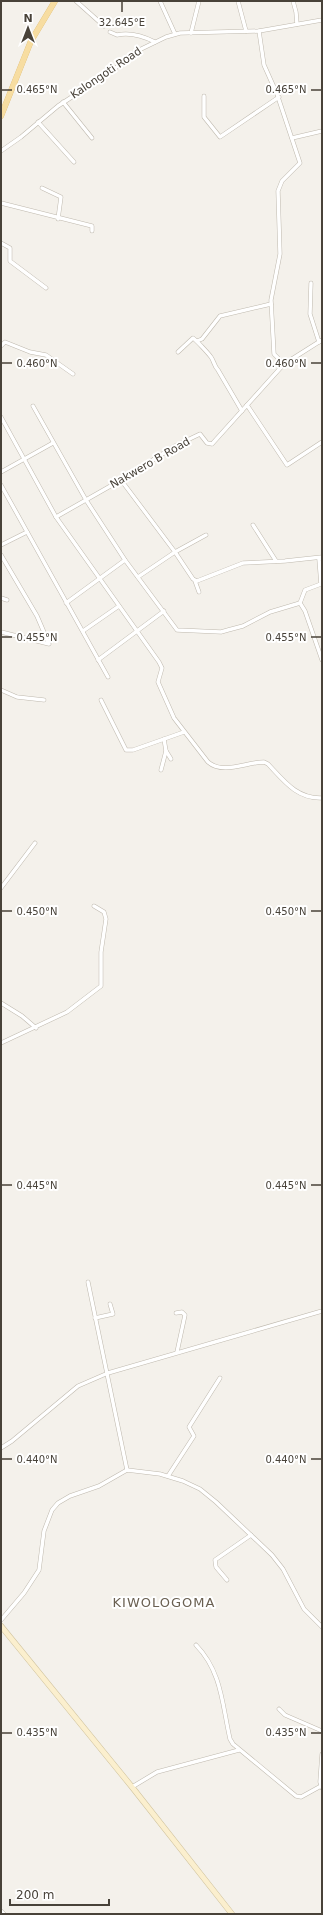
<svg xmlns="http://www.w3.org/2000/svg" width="323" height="1915" font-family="'DejaVu Sans',sans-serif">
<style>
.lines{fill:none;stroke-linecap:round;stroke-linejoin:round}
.street-casing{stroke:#bfb9ae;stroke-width:4.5}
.secondary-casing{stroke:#d0c39e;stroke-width:6}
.primary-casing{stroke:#dcba71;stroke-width:6}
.street{stroke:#fff;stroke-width:3.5}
.secondary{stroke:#fbefce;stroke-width:5}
.primary{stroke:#f7dda1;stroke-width:5.5}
.ticks{fill:none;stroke:#484239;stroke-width:1.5}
.labels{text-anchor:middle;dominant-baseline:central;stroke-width:4;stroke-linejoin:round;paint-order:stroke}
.street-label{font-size:11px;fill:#484239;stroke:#fff}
.quarter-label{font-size:13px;letter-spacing:1px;fill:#6a6051;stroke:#fff}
.ticks-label{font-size:10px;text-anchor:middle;fill:#484239;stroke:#fff;stroke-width:4;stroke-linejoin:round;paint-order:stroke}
</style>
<rect width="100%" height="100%" fill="#f4f1eb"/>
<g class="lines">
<g class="street-casing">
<g id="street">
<path d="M76,1L104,26"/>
<path d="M160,1L175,34"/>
<path d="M238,1L246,31"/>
<path d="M293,1L296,12L297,24"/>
<path d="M259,31L264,65L277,94L300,163L282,181L278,191L280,254L271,300L274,354L284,364"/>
<path d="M110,32L117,35C130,32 143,36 155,42"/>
<path d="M191,33L199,1"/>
<path d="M204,96V117L220,137L279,97"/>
<path d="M63,102L92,138"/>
<path d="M38,122L74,162"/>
<path d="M292,138L322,131"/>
<path d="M1,151L21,137L58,106L113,70L135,52L166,37L180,33L259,31L322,20"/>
<path d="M42,188L61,197L58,219"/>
<path d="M1,203L92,226V231"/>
<path d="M1,243L10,248V261L46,288"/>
<path d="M311,283L310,314L319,342"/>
<path d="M197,341L202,339L220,316L271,304"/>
<path d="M1,346L5,342L30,352L46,355L73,374"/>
<path d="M178,352L193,338C197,341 208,353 211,357C214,361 214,366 218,370L242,411"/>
<path d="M247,405L287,465L322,442"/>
<path d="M33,406L86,500L125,560L177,630L221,632L228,630L243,626L270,612L300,603"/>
<path d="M1,417L56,517L159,662L162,668L158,682L174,718L208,762C223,775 247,762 264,762L268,764C284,781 297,799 322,798"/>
<path d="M1,472L53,443"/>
<path d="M121,480L175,552L206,535"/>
<path d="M1,485L108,677"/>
<path d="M56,517L121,480L175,446L200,434L207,443L212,444L284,364L322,340"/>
<path d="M253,525L276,561"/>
<path d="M1,545L27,532"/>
<path d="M1,555L37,616L49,644L1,632"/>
<path d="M322,558L319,559L321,584L305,590L300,603L305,611L322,660"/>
<path d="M138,577L175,552L193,579L197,581L243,563L285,561L322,557"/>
<path d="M195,581L199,592"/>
<path d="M1,598L7,600"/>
<path d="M66,603L125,560"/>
<path d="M83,631L119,606"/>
<path d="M98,660L164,611"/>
<path d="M1,690L17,697L44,700"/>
<path d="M101,700L126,750H133L184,732"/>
<path d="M164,739L166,751L171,759"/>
<path d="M161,770L166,751"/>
<path d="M1,888L35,843"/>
<path d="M1,1003L22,1016L36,1028"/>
<path d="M1,1043L67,1012L101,986V952L106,919L104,912L94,906"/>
<path d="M88,1282L127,1470"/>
<path d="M176,1313L182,1312L185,1315L177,1352"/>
<path d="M95,1318L113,1314L110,1304"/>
<path d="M1,1448L12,1441L78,1386L108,1373L322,1311"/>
<path d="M168,1476L194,1436L189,1427L220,1378"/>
<path d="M227,1580L216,1567L215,1560L251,1535"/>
<path d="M1,1620L24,1593L39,1570L44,1531L52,1510L58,1503L70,1496L99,1486L127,1470L160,1474L183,1481L200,1489L216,1502L272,1555L283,1569L304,1609L322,1627"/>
<path d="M196,1645C222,1672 222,1704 230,1739L233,1744L296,1796L301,1797L321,1786"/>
<path d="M279,1709L285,1715L322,1731"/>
<path d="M322,1754L320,1782L322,1788"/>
<path d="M132,1787L157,1772L239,1750"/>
<path d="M1,1911L4,1914"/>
</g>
</g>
<g class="secondary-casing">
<path id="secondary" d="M1,1626L132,1787L232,1914"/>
</g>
<g class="primary-casing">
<path id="primary" d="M1,116L31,41L55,1"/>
</g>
<use href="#street" class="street"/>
<use href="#secondary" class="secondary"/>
<use href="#primary" class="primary"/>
</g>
<path class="ticks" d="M122,2V12M2,90H12M311,90H321M2,363H12M311,363H321M2,637H12M311,637H321M2,911H12M311,911H321M2,1185H12M311,1185H321M2,1459H12M311,1459H321M2,1733H12M311,1733H321"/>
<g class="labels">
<g class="street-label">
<text transform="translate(106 73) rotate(-34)">Kalongoti Road</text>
<text transform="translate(150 463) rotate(-30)">Nakwero B Road</text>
</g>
<g class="quarter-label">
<text x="164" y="1602">KIWOLOGOMA</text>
</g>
</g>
<g class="ticks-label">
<text x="122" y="26">32.645°E</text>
<text x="37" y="93">0.465°N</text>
<text x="286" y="93">0.465°N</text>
<text x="37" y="367">0.460°N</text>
<text x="286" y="367">0.460°N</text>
<text x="37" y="641">0.455°N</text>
<text x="286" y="641">0.455°N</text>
<text x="37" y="915">0.450°N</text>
<text x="286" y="915">0.450°N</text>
<text x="37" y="1189">0.445°N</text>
<text x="286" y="1189">0.445°N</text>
<text x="37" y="1463">0.440°N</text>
<text x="286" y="1463">0.440°N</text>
<text x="37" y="1736">0.435°N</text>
<text x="286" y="1736">0.435°N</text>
</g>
<rect width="323" height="1915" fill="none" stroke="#484239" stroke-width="4"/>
<g transform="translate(28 28)" stroke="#ffffff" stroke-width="3" paint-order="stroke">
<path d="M0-3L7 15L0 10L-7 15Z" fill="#484239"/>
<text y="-6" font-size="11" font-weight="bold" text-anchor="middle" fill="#484239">N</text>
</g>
<path d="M10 1899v6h99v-6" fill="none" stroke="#484239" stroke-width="2"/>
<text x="16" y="1899" font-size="12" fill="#484239" stroke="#ffffff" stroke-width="3" paint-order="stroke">200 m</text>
</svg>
